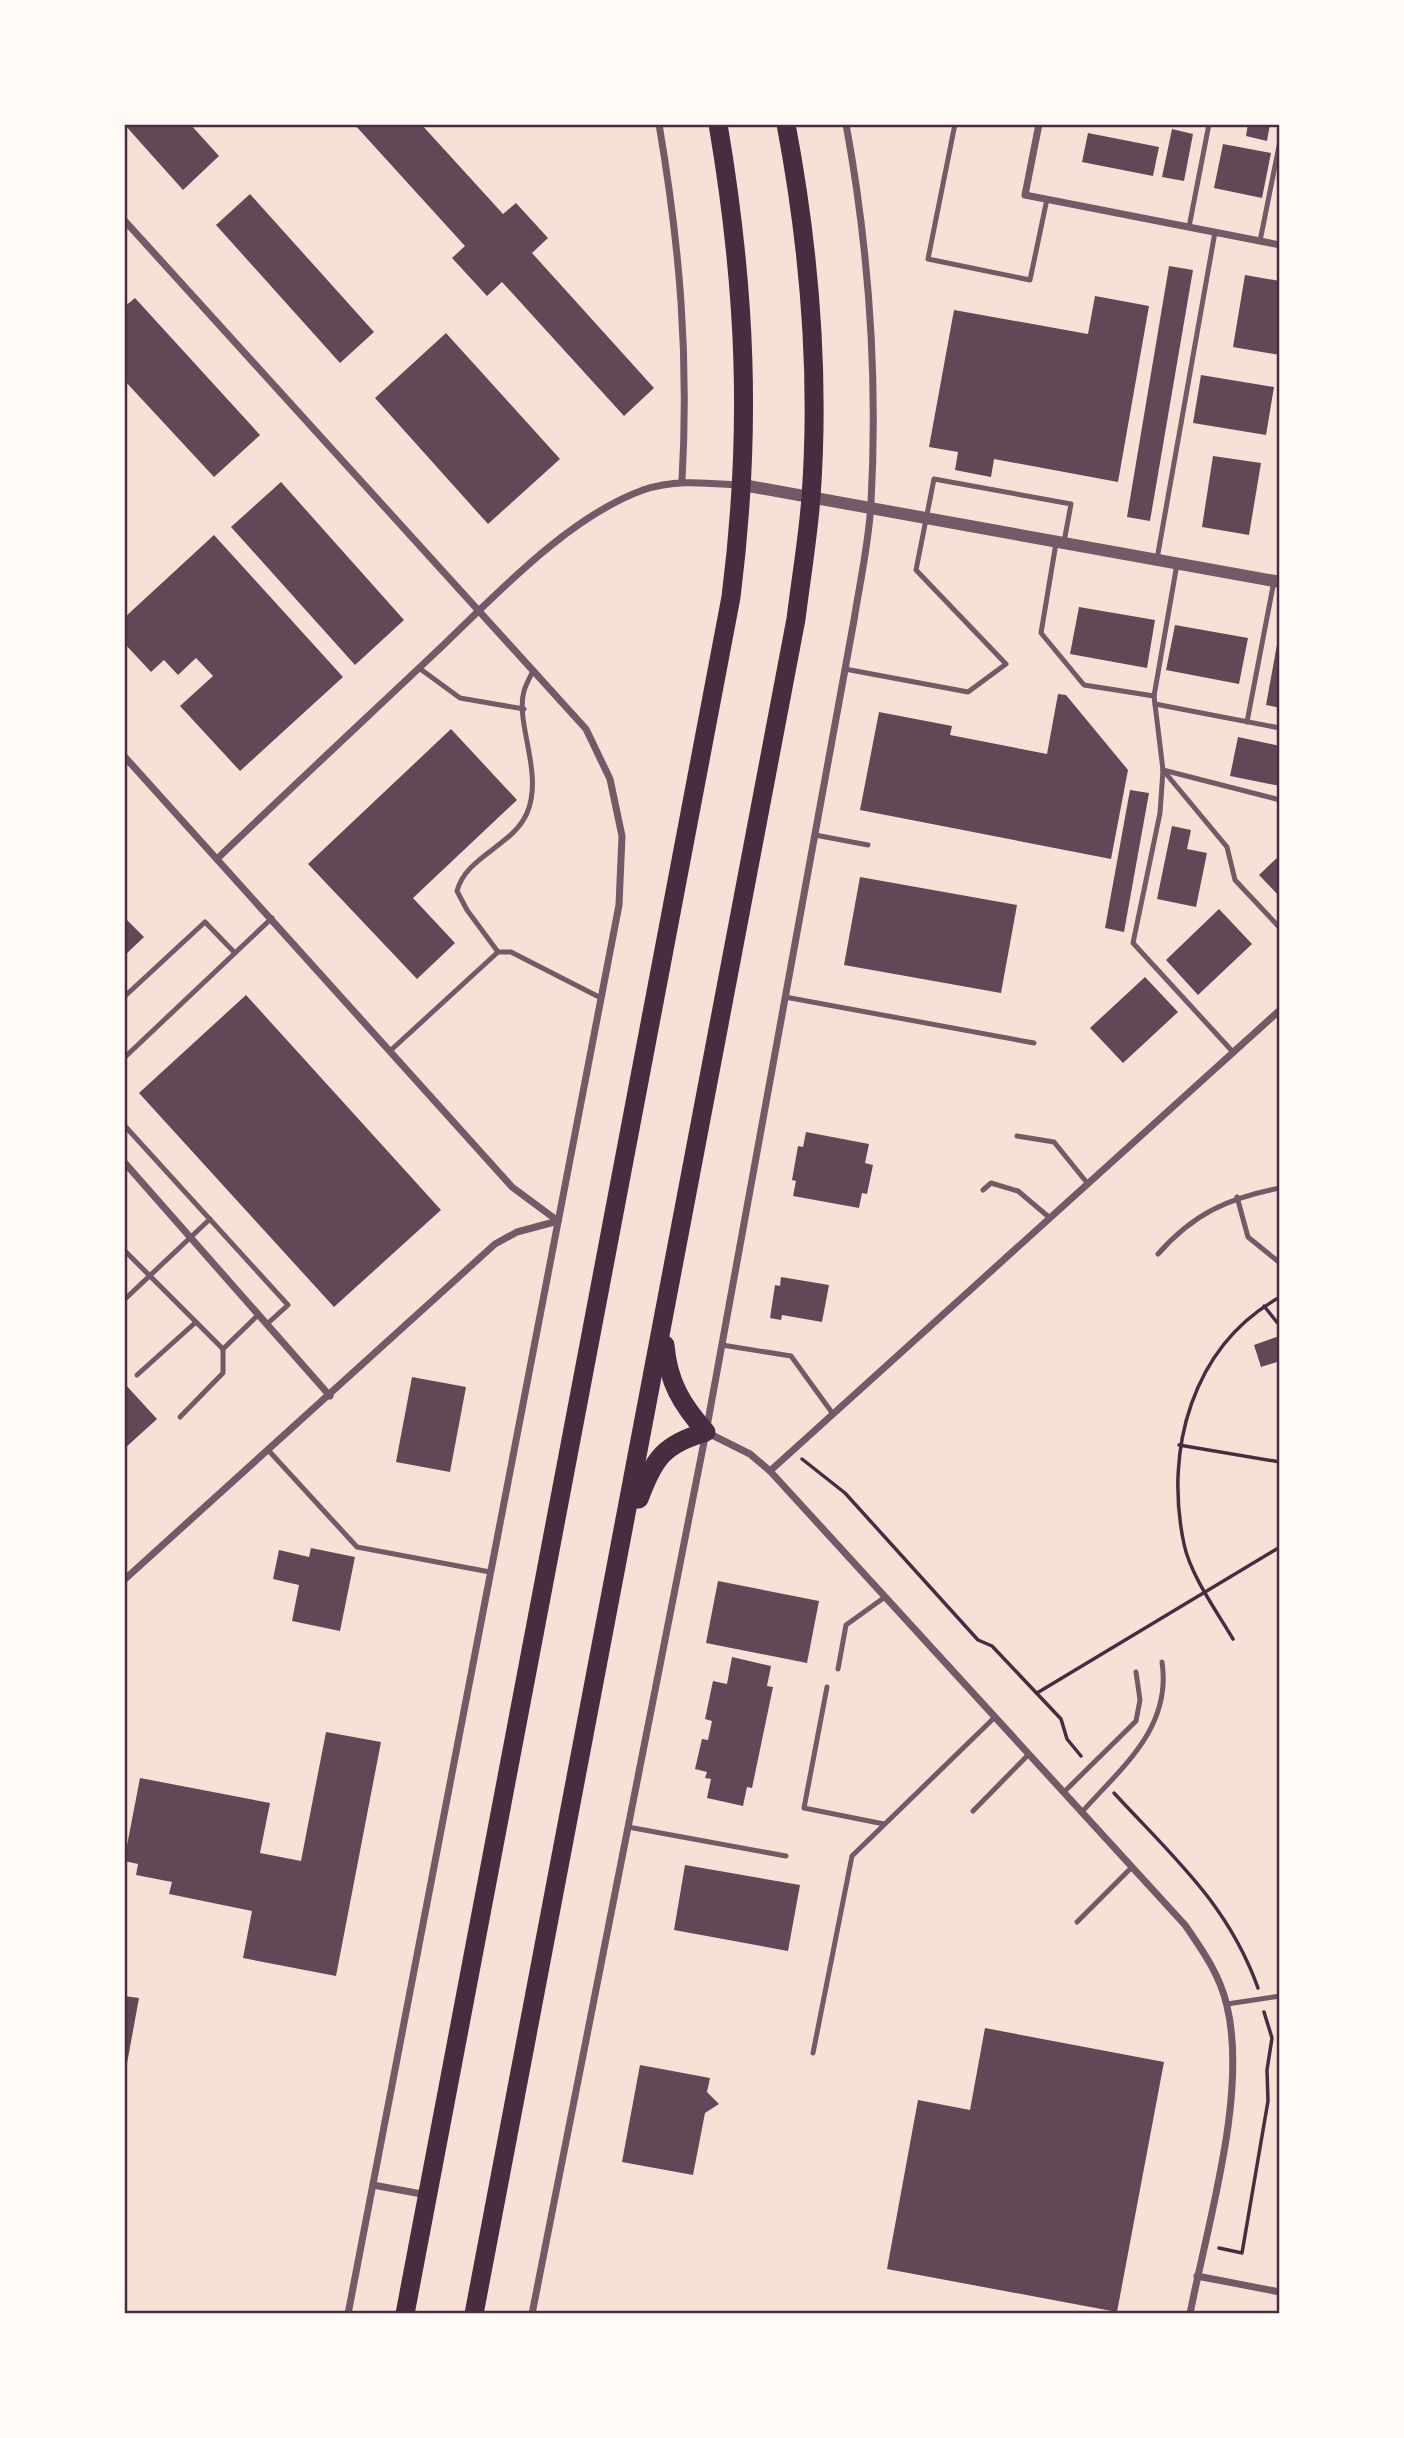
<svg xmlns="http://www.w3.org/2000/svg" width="1404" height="2438" font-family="'Alegreya Sans',sans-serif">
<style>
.building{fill:#644757}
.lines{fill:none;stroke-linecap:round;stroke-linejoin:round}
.path{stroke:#4a2c40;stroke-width:3.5}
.service{stroke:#755966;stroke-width:5}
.minor{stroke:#755966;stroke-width:7}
.tertiary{stroke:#755966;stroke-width:12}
.trunk{stroke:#4a2c40;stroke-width:19}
.neatline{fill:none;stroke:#4a2c40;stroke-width:2.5}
</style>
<rect width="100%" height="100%" fill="#f7e1d7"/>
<g class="building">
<path d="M124,124H190L219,156L183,190Z"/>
<path d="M354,124H421L503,214L516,203L548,238L532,253L654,388L624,416L502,282L487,296L452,258L465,246Z"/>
<path d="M1248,124H1270L1267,141L1246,136Z"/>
<path d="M1172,129L1193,134L1184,181L1162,177Z"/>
<path d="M1088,133L1159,147L1153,176L1082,162Z"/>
<path d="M1223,144L1271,153L1262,198L1214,188Z"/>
<path d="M250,194L374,332L340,363L216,225Z"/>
<path d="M1169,266L1193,270L1150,521L1127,517Z"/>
<path d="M1245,275L1280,281V355L1233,347Z"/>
<path d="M1095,296L1149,306L1118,482L994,459L991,477L955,470L958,452L929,447L954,310L1088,334Z"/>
<path d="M135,298L260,435L214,477L124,380V307Z"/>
<path d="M446,333L560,459L488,524L375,398Z"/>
<path d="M1201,375L1274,387L1266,435L1193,423Z"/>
<path d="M1213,456L1261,463L1249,535L1202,527Z"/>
<path d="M281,482L404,620L355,665L231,527Z"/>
<path d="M214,535L343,677L240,771L180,706L213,676L196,658L178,675L164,660L151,672L124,643V618Z"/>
<path d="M1079,607L1155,620L1147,668L1070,654Z"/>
<path d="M1175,625L1248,638L1239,684L1166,670Z"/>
<path d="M1278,639H1280V708L1266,705Z"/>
<path d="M1058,694L1066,695L1128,770L1111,859L860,810L879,712L952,726L950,735L1047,754Z"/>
<path d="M451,729L517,800L413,898L455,943L417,979L308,864Z"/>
<path d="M1238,737L1280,746V786L1230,776Z"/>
<path d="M1130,790L1149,793L1124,932L1105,928Z"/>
<path d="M1172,826L1191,830L1187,849L1207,853L1196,907L1157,899Z"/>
<path d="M1280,855V897L1259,875Z"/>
<path d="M860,877L1017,905L1001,993L844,965Z"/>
<path d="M1219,909L1252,944L1198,995L1166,960Z"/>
<path d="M124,917L144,937L124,956Z"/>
<path d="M1145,977L1178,1012L1123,1063L1090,1028Z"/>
<path d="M246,995L441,1210L334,1307L139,1093Z"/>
<path d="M806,1132L869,1144L865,1163L873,1165L867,1194L862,1193L859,1208L793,1196L796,1181L792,1180L798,1146L803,1147Z"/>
<path d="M781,1277L829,1285L822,1322L782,1315L781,1320L770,1318L775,1285L780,1286Z"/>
<path d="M1279,1336L1280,1361L1261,1367L1254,1345Z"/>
<path d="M412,1377L466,1387L450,1472L396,1462Z"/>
<path d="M124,1383L157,1419L124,1449Z"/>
<path d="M311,1548L355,1557L340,1631L292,1621L299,1585L273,1579L279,1550L309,1557Z"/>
<path d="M718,1581L819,1601L807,1663L706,1643Z"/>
<path d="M732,1657L771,1666L767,1686L773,1687L752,1788L747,1787L743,1806L707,1798L711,1779L705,1778L707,1772L695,1769L702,1739L708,1740L712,1721L705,1719L713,1681L727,1684Z"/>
<path d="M326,1732L381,1742L336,1976L243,1958L252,1911L169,1894L172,1882L136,1875L138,1864L124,1861L140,1778L270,1803L260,1853L301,1861Z"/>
<path d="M685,1865L800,1885L788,1951L674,1930Z"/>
<path d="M124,1996L139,1998L126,2069H124Z"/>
<path d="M985,2028L1164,2062L1117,2312L887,2269L918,2100L970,2110Z"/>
<path d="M640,2065L710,2078L707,2092L719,2104L705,2113L693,2175L622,2162Z"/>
</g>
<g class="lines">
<g class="path">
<path d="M1264,1306L1280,1326"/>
<path d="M1179,1445L1280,1462"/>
<path d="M802,1459L845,1493L978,1640L992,1646L1061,1719L1067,1739L1081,1756"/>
<path d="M1233,1639C1217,1612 1190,1574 1184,1544C1164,1450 1192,1346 1280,1297"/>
<path d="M1037,1693L1280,1547"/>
<path d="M1114,1793C1173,1857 1228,1904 1258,1988"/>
<path d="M1219,2248L1242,2253L1268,2101L1267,2070L1272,2038L1264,2012"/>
</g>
<g class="service">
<path d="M955,124L928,259L1030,280L1047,199"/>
<path d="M1189,227L1209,124"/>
<path d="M1260,241L1280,141"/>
<path d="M1056,543L1041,633L1084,685L1154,696"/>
<path d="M1157,559L1215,232"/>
<path d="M1177,564L1154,696L1163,770L1280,800"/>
<path d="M419,668L460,698L524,709"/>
<path d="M845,669L968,692L1006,664L916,570L934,479L1071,504L1064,542"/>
<path d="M1155,704L1280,728"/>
<path d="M1247,722L1274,581"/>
<path d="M1163,770L1160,813L1133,943L1233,1052"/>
<path d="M1163,770L1227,847L1235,880L1280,928"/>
<path d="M815,835L868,845"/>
<path d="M498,952L467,910L457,891C466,856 513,846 527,813C544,773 515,724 524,691C526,684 530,677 533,671"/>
<path d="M124,997L205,922L235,953"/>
<path d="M785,997L1034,1043"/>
<path d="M390,1051L498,952H511L601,998"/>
<path d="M124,1058L272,918"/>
<path d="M124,1125L288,1305L267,1324"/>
<path d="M1017,1136L1054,1142L1088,1184"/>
<path d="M983,1190L991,1183L1018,1191L1050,1218"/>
<path d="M1237,1197L1248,1237L1280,1263"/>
<path d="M124,1250L223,1349L258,1315"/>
<path d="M1158,1254C1193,1214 1228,1198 1280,1188"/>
<path d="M124,1300L210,1219"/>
<path d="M722,1345L791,1356L833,1414"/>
<path d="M137,1375L196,1322"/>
<path d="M180,1417L223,1373V1349"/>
<path d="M269,1451L357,1547L490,1572"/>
<path d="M838,1669L846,1625L885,1597"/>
<path d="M827,1687L804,1808L884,1824"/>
<path d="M1064,1792L1136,1721L1140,1700L1136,1672"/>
<path d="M973,1811L1029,1754"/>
<path d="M1082,1812C1122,1767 1172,1728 1162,1662"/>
<path d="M628,1827L786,1856"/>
<path d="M1077,1922L1132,1867"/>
<path d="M1227,2004L1280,1996"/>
<path d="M813,2053L852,1856L995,1717"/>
</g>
<g class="minor">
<path d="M659,124C680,248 689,356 682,481"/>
<path d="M1039,124L1025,195L1280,245"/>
<path d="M124,220L586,729L610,779L622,836L619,905L348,2314"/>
<path d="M124,756L512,1187L558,1221"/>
<path d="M218,858C290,789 363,721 435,653C494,597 566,518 643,490C675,479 706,483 738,485"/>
<path d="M124,1162L330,1396"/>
<path d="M706,1432L750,1454L770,1471L1185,1925C1203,1951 1220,1975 1227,2006C1248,2094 1207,2225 1190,2314"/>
<path d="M770,1471L1280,1010"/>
<path d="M124,1580L495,1244L517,1232L558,1221"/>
<path d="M373,2185L427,2195"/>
<path d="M1197,2276L1280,2292"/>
<path d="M532,2314L706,1432L854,620C860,582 869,542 871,503C878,376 869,250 846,124"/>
</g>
<path class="tertiary" d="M743,485L1280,582"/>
<g class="trunk">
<path d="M639,1499C654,1458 664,1444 706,1432C682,1405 668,1382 665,1345"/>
<path d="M405,2314L731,597C752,431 746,289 718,124"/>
<path d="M474,2314L796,619C801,578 808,538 811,497C820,373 809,246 786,124"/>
</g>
</g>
<rect width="1404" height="2438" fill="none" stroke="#fffaf5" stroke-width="252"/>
<rect x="126" y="126" width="1152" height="2186" class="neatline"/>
</svg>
